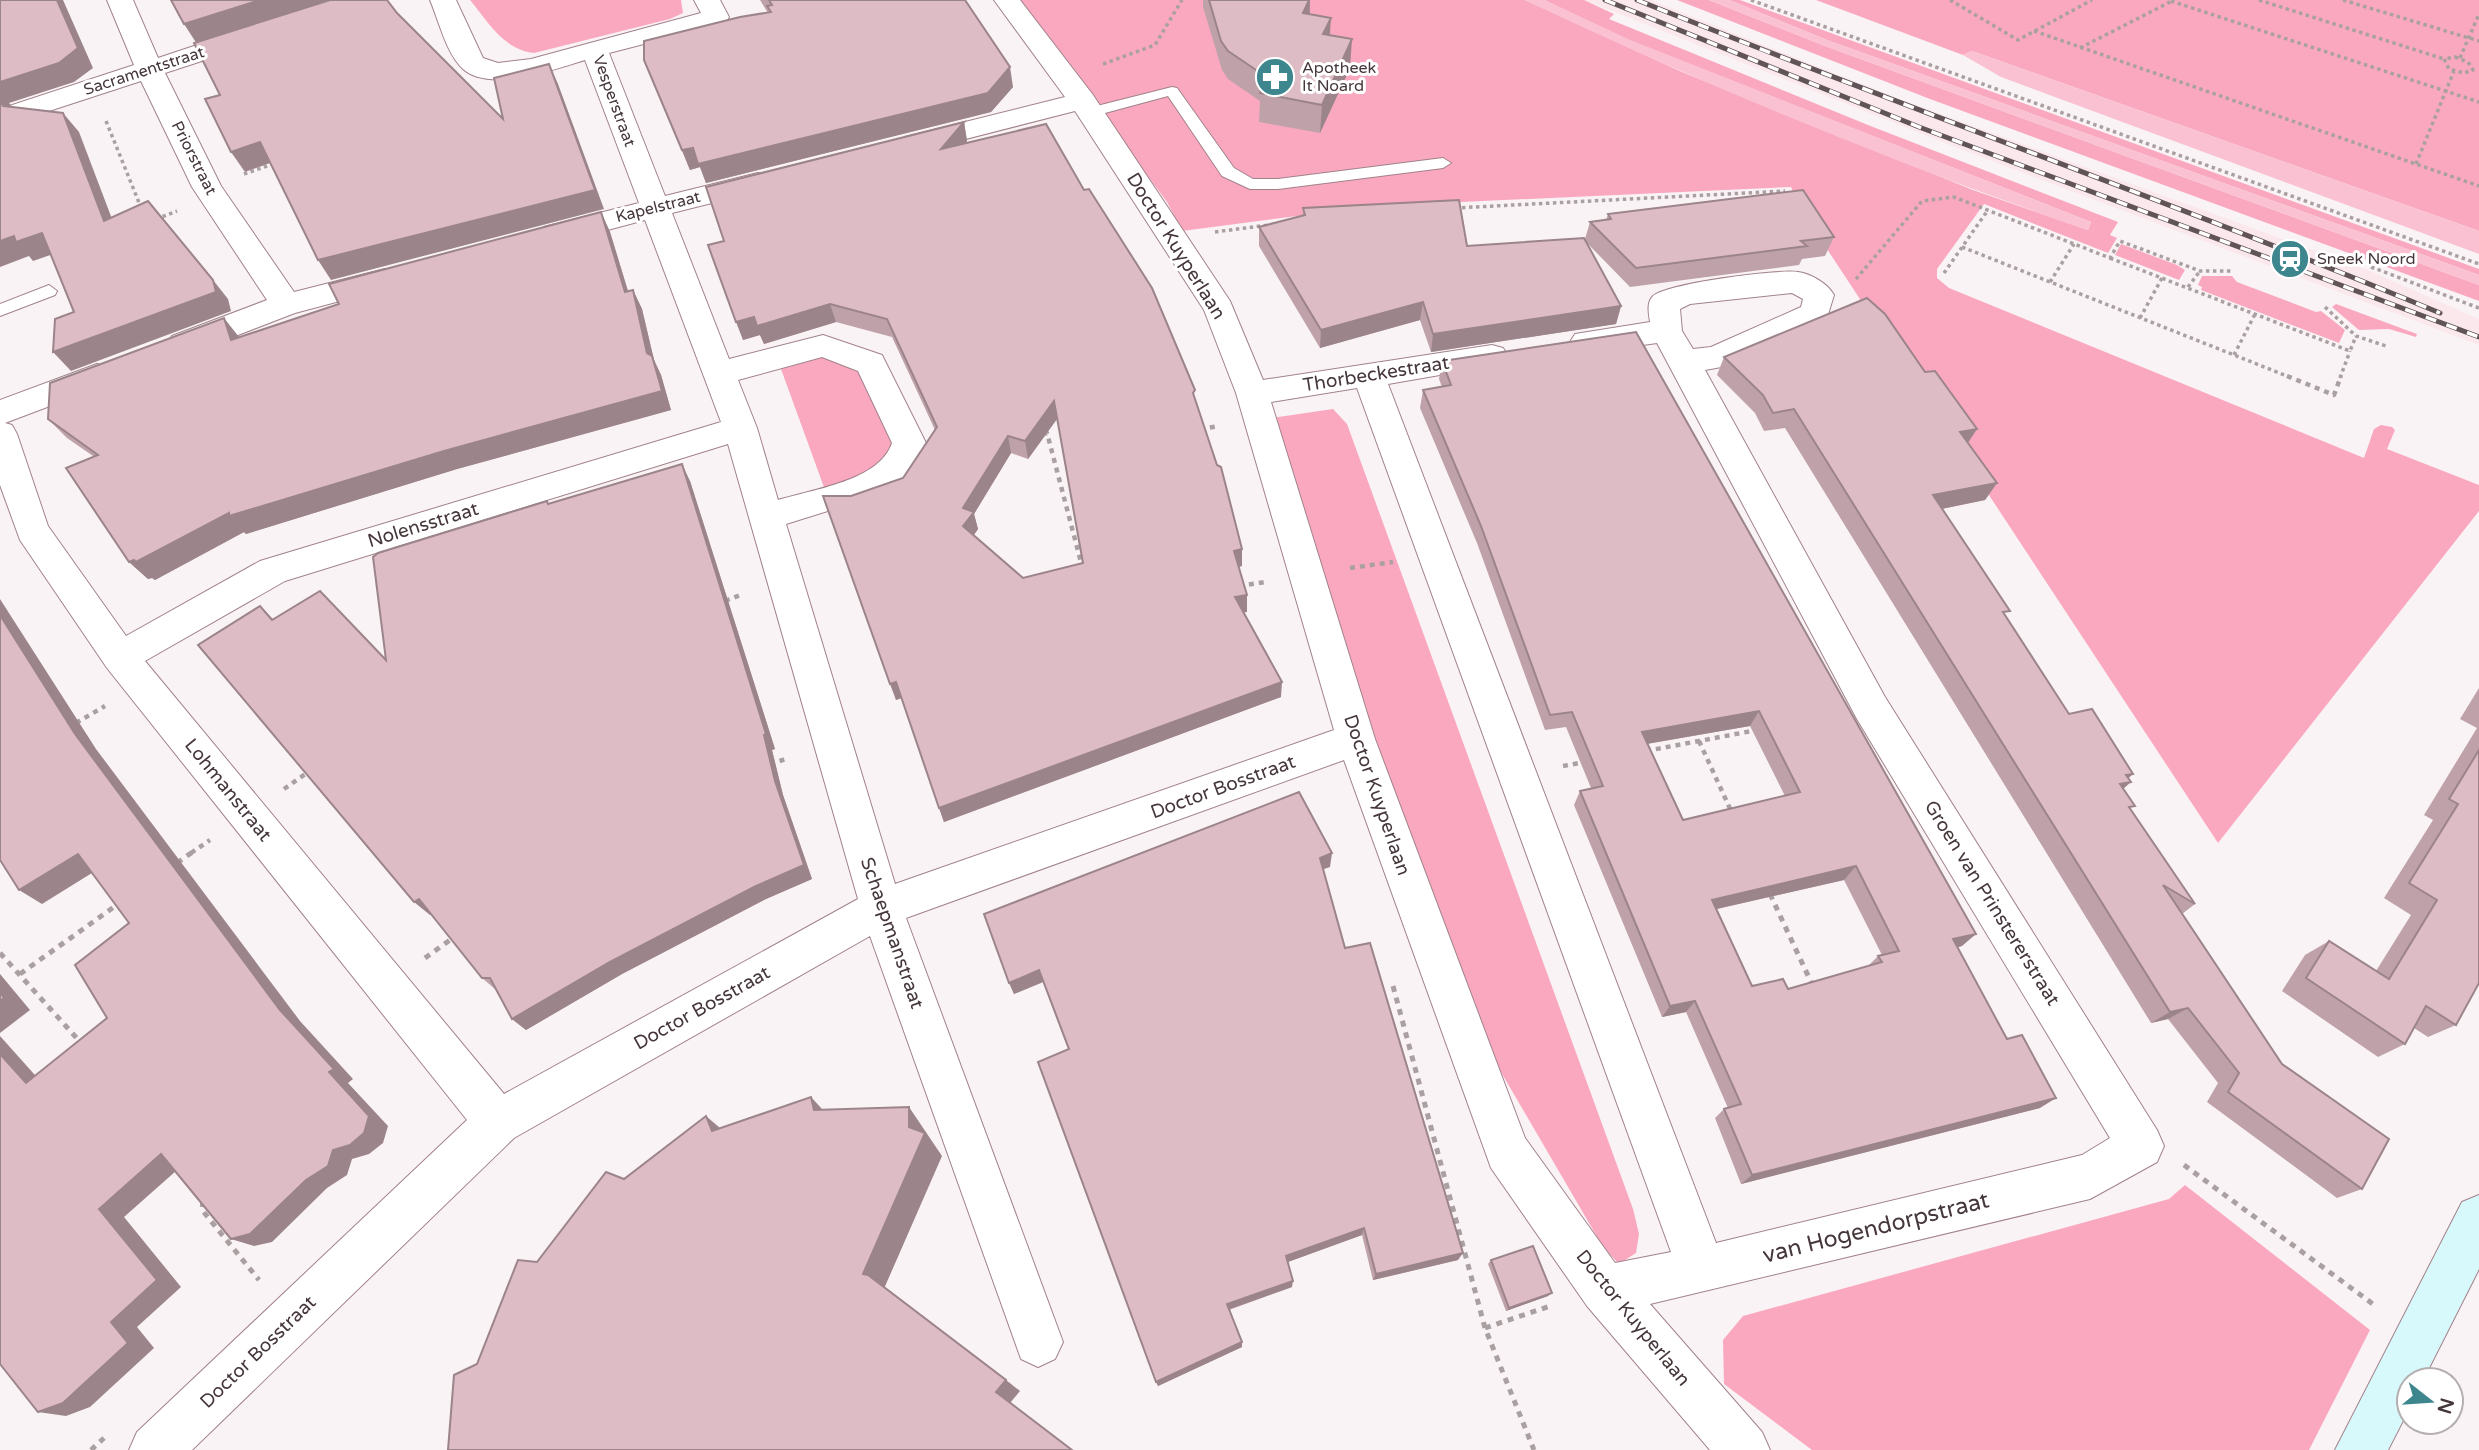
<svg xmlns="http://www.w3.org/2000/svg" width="2479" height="1450" font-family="'Varela Round',sans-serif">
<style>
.built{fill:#fae8ed}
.green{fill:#faa8c0}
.water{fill:#f9c1d1}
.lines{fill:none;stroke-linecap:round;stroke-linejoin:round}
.service-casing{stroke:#a1828a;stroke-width:2}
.minor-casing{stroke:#a1828a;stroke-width:2}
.secondary-casing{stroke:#a1828a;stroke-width:2}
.path-far2{stroke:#aaa0a2;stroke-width:3.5;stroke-dasharray:3.5 3.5;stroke-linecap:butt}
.path-far1{stroke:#aaa0a2;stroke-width:4.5;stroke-dasharray:5 5;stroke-linecap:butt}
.path{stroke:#aaa0a2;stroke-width:5;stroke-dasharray:6 6;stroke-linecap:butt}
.service{fill:#fff;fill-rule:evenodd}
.minor{fill:#fff;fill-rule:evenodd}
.secondary{fill:#d8f9fc;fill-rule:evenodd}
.rail-casing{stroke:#615457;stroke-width:5}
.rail{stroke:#fff;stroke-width:3.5;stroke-dasharray:11;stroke-linecap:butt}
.wall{fill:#bfa2a9;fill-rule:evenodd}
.shaded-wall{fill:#9b848a}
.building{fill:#debcc5;stroke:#9b848a;stroke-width:2;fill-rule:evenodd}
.labels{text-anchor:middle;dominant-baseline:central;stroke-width:6;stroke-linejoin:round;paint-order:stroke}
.far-poi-label{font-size:16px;fill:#45373a;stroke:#fff;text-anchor:start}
.far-street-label{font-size:16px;fill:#45373a;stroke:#fff}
.street-label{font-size:19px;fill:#45373a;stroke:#fff}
.near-street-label{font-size:23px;fill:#45373a;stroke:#fff}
</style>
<rect width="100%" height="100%" fill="#faf3f5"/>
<path class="built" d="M1584,0H1651L1891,96L2370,271L2479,319V345L1973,154Z"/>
<g class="green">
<path d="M470,0H681L683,13L670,19L534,53C504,50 488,22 470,0Z"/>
<path d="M1018,0H1525L1682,72L1973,190L2088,230L2091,222L1629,40L1544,0H1584L1614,14L1609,19L1868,125L2118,222L2110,235L2117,238L2108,253L1984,204L1937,269V278L1949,288L2364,458L2374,429L2381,425L2392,427L2395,430L2387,449L2479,485V511L2218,843L1800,208L1791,187L1374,206L1182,231L1167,202Z"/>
<path d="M1677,0H1709L1825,46L2479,285V301L1930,99Z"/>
<path d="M1729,0H1740L2479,269V275L1827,40Z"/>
<path d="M1816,0H2479V231L1972,51L1963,55Z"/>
<path d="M2121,244L2177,265L2185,270L2179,280L2115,255Z"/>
<path d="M2202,276H2232L2237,282L2316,312L2321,311L2345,330L2339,343L2201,290L2202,287L2198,285Z"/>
<path d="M2336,304L2417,334L2416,337L2389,329L2359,330L2332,307Z"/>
<path d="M831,355L864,369L896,445L880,470L825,490L781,369Z"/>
<path d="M1333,409L1347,424L1633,1209L1639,1234L1636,1253L1619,1264L1603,1247L1477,1031L1438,939L1264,419Z"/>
<path d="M2185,1185L2370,1330L2309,1450H1812L1724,1384L1723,1340L1743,1316L2169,1199Z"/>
</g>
<g class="water">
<path d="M1525,0H1544L1630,40L2091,222L2088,230C1896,164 1708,87 1525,0Z"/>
<path d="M1709,0H1729L1827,40L2479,275V285L1825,46Z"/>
<path d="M1972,51L2479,231V254L2001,77L1963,55Z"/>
</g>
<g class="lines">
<g class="service-casing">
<g id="service">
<path d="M1172,87L1177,88L1234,168L1253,179H1278L1443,158L1451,163L1443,168L1278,189H1250L1222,176L1168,96L1090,117L1082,112L1085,109Z"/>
<path d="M49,285L57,291L55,295L0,316V304Z"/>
</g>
</g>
<g class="minor-casing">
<g id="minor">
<path d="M107,0H133L158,58L239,31H257L261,37L257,43L165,73L221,186L294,292L385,269L396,272L400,279L396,286L295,313L194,352L183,355L172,352L167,344L172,336L267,300L192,187L141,81L0,127V109L134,65Z"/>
<path d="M430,0H456L483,58L498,63L531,59L701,13L694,0H720L729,17L725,23L609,53L665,196L758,173L768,175L772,182L768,189L672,213L729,359L823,335L882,355L926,443L915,470L895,490L786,524L895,884L1334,730L1236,393L1204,310L1075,111L915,152L905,149L901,143L905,137L1065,97L994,0H1020L1093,95L1230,301L1263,380L1492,345L1503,348L1508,356L1503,364L1388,384L1716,1243L2082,1155L2110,1138L1857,719L1657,343L1586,353L1575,350L1570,342L1575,334L1650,322C1649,314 1646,303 1653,296C1669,283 1777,269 1798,272C1812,274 1828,284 1834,295L1826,321L1727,366L1705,370L1885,697L2157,1130L2164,1146L2157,1162L2090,1199L1650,1304L1762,1432L1770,1450H1710L1587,1306L1491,1168L1344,760L906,918L1063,1342L1055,1359L1038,1367L1021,1359L870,936L514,1138L192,1450H129L137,1432L467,1120L107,668L20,540L0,485V400L97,364L108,368L113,376L108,384L5,423L12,425L17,434L48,526L126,636L260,561L721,422L645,220L555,244L544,241L540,234L544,227L639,203L585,60C556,69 489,93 463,69C446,53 439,21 430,0ZM1792,293L1803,299L1801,307L1711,347L1693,349L1682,331L1680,309L1690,304ZM822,357L858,371L892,443C879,481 814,489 778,500L757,428L738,380ZM1357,388L1671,1252L1615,1263L1525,1138L1375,739L1271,402ZM728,444L858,899L504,1094L145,661L285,581Z"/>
</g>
</g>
<g class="secondary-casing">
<path id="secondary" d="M2479,1195V1269L2423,1380H2409V1409L2388,1450H2335L2462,1202Z"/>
</g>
<g class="path-far2">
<path d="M1751,0L2479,264"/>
<path d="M1950,0L2018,40L2092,0"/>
<path d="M2259,0L2444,59"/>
<path d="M2343,0L2479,41"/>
<path d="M2171,1L2479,102"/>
<path d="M2034,31L2479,186"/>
<path d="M2080,48L2172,1"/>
<path d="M2455,57L2468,62L2473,70L2464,73L2449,69L2444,59Z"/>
<path d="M2460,58L2479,14"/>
<path d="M1103,64L1155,45L1182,0"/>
<path d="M106,121L142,210"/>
<path d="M2416,164L2454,71"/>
<path d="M244,174L276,163"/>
<path d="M1455,208L1785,191"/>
<path d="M156,219L177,211"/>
<path d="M1215,232L1276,224"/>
<path d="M1962,247L2292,378"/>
<path d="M2110,258L2350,351L2356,336"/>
<path d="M2371,267L2479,308"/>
<path d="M1944,273L1988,210"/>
<path d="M1856,279L1922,201L1954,197L2110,258L2120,241L2200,271H2231"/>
<path d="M2050,282L2074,244"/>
<path d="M2188,287L2200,271"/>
<path d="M2325,307L2356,336L2386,346"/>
<path d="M2140,318L2162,278"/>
<path d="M2234,355L2255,314"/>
<path d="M2340,378L2350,351"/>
</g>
<g class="path-far1">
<path d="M2287,376L2334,395L2341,376"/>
<path d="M1200,429L1219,426"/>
<path d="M1043,434L1047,433L1082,566"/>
<path d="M1350,568L1393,562"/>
<path d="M1239,586L1265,582"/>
<path d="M725,601L743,594"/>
<path d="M76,723L105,706"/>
<path d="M1699,741L1732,813"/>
<path d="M1646,751L1757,730"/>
<path d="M770,764L789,758"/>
<path d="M1563,766L1585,762"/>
<path d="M284,789L311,770"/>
<path d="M191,853L210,840"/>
</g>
<g class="path">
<path d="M177,863L194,851"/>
<path d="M1770,894L1811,982"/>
<path d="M0,953L82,1044"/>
<path d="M425,958L454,937"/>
<path d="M20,974L121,902"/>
<path d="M1393,986L1485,1328L1534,1450"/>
<path d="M2184,1165L2377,1307"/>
<path d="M203,1201L202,1210L259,1280"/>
<path d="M1485,1328L1553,1305"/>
<path d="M91,1450L104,1438"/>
</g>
<use href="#service" class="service"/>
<use href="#minor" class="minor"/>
<use href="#secondary" class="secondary"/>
<g class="rail-casing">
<g id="rail">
<path d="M1605,0L1919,127L2479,337"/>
<path d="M1637,0C1903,107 2175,203 2440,313"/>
</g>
</g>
<use href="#rail" class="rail"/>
</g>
<g class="wall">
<path d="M760,0H965L1013,87L991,112L706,183L700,167L690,170L644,60L768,13Z"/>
<path d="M1203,0H1310V14L1330,35L1350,68L1320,133L1259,122L1260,101L1228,79L1222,70L1203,7Z"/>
<path d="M964,122L967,141L966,143L1196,401L1242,549V566L1238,567L1247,612H1243L1281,697L944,822L901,698L896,700L851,496L903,478L935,430L892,337L836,322L764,344L760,335L743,340L724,241ZM1057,419L1083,563L1023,578L974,535L978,529L974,514L1011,453L1028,459Z"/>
<path d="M1303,208L1467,246L1585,239L1590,222L1606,220L1608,214L1834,237L1825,256L1802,259L1799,265L1630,287L1588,244L1621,306L1616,324L1431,352L1420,320L1320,348L1259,246V227L1303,216Z"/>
<path d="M601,212L610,232L628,291L633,290L642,309L654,360L661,375L671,410L457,469L246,534L244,532L155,580L152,578L148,579L129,562L93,456L67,438L48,419L240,337L339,304Z"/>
<path d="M1636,332L1962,946L1957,947L2040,1108L1741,1184L1715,1118L1724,1109L1728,1108L1686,1012L1662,1017L1574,805L1580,791L1591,788L1566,727L1545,730L1477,543L1420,408L1423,390L1442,387L1439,379L1442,361ZM1750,726L1785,796L1683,820L1647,744ZM1844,880L1882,955L1878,956L1868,966L1788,989L1752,986L1717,909Z"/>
<path d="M1724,357L1925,372L1977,429L1968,443L1997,483L1985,500L1942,509L2006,616L2069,714L2128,778L2123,788L2130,809L2195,904L2182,914L2362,1189L2337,1198L2207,1102L2218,1083L2168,1019L2151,1023L1785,428L1764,431L1755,413L1717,375Z"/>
<path d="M690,481L775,749L772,750L783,795L812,879L766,899L622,974L526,1030L512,1019L495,989L482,978L431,914L430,915L260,606L273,619L386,660L549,504Z"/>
<path d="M2479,688V983L2456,1025L2428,1037L2414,1028L2405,1044L2378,1057L2282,991L2305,955L2329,941L2376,971L2411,915L2384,898L2433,820L2424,815L2477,728L2460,719Z"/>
<path d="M1330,867L1323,869L1345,948L1458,1260L1373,1280L1362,1235L1288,1262L1292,1287L1229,1310L1242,1342V1347L1158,1386L1068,1049L1043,982L1014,994L984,914Z"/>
<path d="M1491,1260L1548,1296L1506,1311L1488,1264Z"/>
</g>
<g class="shaded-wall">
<path d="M57,0H63L93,68L74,82L9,103L24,122L0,106V82Z"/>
<path d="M260,0H333L197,44L184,24Z"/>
<path d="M1309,0H1310L1309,26L1303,13Z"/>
<path d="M1331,18L1329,47L1323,34Z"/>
<path d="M1352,39L1350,68L1320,133L1322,105Z"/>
<path d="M549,64L558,84L604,209L331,280L318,260L595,190Z"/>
<path d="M1010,67L1013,87L991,112L706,183L700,167L690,170L682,150Z"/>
<path d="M63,113L79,132L120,240L104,221Z"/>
<path d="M964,122L967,141L945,168L941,149Z"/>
<path d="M260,142L273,162L245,172L231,152Z"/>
<path d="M601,212L610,232L634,311L625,292Z"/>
<path d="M42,233L59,252L33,261L29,256L0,267V241L14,236Z"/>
<path d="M213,280L228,299L231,311L71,371L53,352Z"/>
<path d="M633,290L642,309L654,360L661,375L671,410L457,469L246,534L244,532L155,580L152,578L148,579L129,562L229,513L647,353Z"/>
<path d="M1423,302L1420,320L1320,348L1321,330Z"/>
<path d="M830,304L836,322L764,344L760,335L743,340L736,322L754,317Z"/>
<path d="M1621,306L1616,324L1431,352L1433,334Z"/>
<path d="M224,318L239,337L246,359L231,340Z"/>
<path d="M1054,401L1057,419L1028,459L1025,441Z"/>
<path d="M1977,429L1965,447L1960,432Z"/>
<path d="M1008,436L1011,453L974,514L978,529L968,543L963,526V508Z"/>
<path d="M682,464L690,481L775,749L772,750L783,795L812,879L766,899L622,974L526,1030L512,1019L775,781Z"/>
<path d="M1997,483L1985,500L1921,513L1933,495Z"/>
<path d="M1242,549V566L1234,568V551Z"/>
<path d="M1247,595V612L1235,614V597Z"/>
<path d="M0,599L96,749L300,1021L353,1079L348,1083L388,1126L383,1143L369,1154L352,1159L347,1175L327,1188L272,1242L254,1246L231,1239L329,1072L280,1010L75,734L0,615Z"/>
<path d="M896,682L902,698L896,700L890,684Z"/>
<path d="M1282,682L1281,697L944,822L939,808Z"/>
<path d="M1759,711L1750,726L1634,746L1642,732Z"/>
<path d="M2133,774L2122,784L2131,782L2114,797L2126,775Z"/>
<path d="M1332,853L1330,867L1318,871L1320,858Z"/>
<path d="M78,854L100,868L42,904L19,890Z"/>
<path d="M1856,866L1844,880L1703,912L1712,900Z"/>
<path d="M419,899L434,912L430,915L414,902Z"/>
<path d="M1976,934L1962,946L1939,952L1953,939Z"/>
<path d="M1039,970L1043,982L1014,994L1009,983Z"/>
<path d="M0,974L30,1010L0,1033Z"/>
<path d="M1695,1001L1686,1012L1662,1017L1670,1006Z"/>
<path d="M2188,1008L2168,1019L2151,1023L2170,1012Z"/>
<path d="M0,1036L51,1093L26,1083L0,1054Z"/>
<path d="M811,1097L833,1121L814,1110Z"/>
<path d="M2056,1098L2040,1108L1741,1184L1752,1175Z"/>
<path d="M909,1107L942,1156L883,1291L863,1274L909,1127Z"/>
<path d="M706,1116L734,1140L712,1131Z"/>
<path d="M161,1154L185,1163L124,1217L181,1287L137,1327L154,1348L90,1407L66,1416L38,1412L99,1209Z"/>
<path d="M1364,1228L1362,1235L1285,1263L1286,1256Z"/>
<path d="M1463,1253L1458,1260L1373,1280L1376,1274Z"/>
<path d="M1293,1281L1292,1287L1227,1310V1304Z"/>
<path d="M1552,1293L1548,1296L1506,1311L1509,1308Z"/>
<path d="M1242,1342V1347L1158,1386L1156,1382Z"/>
<path d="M1006,1380L1020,1391L1010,1403L996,1392Z"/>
</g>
<g class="building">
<path d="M0,0H57L78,48L59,63L0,82Z"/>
<path d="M171,0H260L184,24Z"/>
<path d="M330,0H387L397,13L503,119L494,78L549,64L595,190L318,260L260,142L231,152L205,99L220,95L194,43Z"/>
<path d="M769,0H965L1010,67L988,93L698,164L693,148L682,150L644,60V41L740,17L771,12L767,6L772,5Z"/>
<path d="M1209,0H1309L1303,13L1331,18L1323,34L1352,39L1322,105L1260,93L1268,78L1228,51L1221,41Z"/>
<path d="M8,103L4,106L63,113L104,221L148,201L213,280L216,292L53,352L55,319L74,312L42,233L16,242L14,236L0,241V105Z"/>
<path d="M964,122L941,149L1046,124L1084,190L1089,189L1152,288L1195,390L1193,393L1217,465L1221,467L1242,549L1234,551L1247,595L1235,597L1282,682L939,808L896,682L890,684L823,496H851L903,478L937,427L887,319L830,304L757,326L754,317L736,322L708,245L724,241L706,187ZM1054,401L1083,563L1023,578L963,526L974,512L963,508L1008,436L1025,441Z"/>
<path d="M1803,190L1834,237L1801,241L1807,246L1636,268L1590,222L1611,219L1608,214Z"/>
<path d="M1459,200L1467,246L1584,238L1621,306L1433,334L1423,302L1321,330L1259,227L1305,215L1303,208Z"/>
<path d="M601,212L625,292L633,290L647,353L652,356L662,391L444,451L229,516V513L136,562L134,560L129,562L66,468L98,455L48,419L50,383L224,318L231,340L339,304L329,284Z"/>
<path d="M1867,298L1885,314L1925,372L1935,371L1977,429L1960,432L1997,483L1933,495L2010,611L2003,612L2069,714L2092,709L2133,774L2126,775L2131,782L2120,784L2135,806L2129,807L2195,904L2163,885L2282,1064L2389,1139L2362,1189L2228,1092L2239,1073L2188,1008L2170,1012L1794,409L1773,413L1763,395L1724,357Z"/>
<path d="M1636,332L1976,934L1953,939L2007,1039L2022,1035L2056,1098L1752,1175L1724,1109L1741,1104L1695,1001L1670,1006L1580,791L1603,786L1572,712L1550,715L1481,526L1423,390L1451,385L1442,361ZM1759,711L1800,792L1683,820L1642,732ZM1856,866L1899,951L1878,956L1882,962L1788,989L1783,979L1752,986L1712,900Z"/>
<path d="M682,464L766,734L764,735L775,781L804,865L756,886L610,962L512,1019L490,978H482L419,899L414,902L198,645L260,606L272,620L320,591L386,660L373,557L378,553L547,501L548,504Z"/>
<path d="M0,615L75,734L280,1010L334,1069L329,1072L369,1116L364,1133L350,1145L333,1150L328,1166L306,1180L250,1234L231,1239L161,1154L99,1209L157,1280L111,1322L128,1343L63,1403L38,1412L0,1364V1054L26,1083L107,1018L75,965L129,923L78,854L19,890L0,860Z"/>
<path d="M2479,750V983L2456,1025L2426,1006L2405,1044L2306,978L2329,941L2389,979L2437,900L2409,883L2458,804L2449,799Z"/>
<path d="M1299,792L1332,853L1320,858L1345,948L1370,943L1463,1253L1376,1274L1364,1228L1286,1256L1293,1281L1227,1304L1242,1342L1156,1382L1038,1062L1069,1049L1039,970L1009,983L984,914Z"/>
<path d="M0,992L4,998L0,1001Z"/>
<path d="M811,1097L814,1110L909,1107V1127L925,1133L863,1274L868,1275L1006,1380L996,1392L1072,1450H448L454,1375L477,1364L518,1260L537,1262L606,1172L624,1179L706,1116L712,1131Z"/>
<path d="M1533,1246L1552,1293L1509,1308L1491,1260Z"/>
</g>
<defs>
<g id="pharmacy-disc" transform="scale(2.0125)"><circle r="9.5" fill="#3e868d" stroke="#fff"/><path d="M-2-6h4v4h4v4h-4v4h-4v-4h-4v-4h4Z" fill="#fff"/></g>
<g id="station-disc" transform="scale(2.0125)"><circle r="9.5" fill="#3e868d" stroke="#fff"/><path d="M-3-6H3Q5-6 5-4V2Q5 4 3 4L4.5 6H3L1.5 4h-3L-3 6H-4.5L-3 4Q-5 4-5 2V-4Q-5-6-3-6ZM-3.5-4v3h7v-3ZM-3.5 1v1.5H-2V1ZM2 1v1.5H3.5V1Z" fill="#fff"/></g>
</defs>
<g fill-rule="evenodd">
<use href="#pharmacy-disc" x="1275" y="77"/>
<use href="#station-disc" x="2290" y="259"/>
</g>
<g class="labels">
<g class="far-poi-label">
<text x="1302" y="68">Apotheek<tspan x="1302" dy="18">It Noard</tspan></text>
<text x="2317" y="259">Sneek Noord</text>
</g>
<g class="far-street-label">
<text transform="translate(144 71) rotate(-18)">Sacramentstraat</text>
<text transform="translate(614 101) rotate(70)">Vesperstraat</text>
<text transform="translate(194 158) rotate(63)">Priorstraat</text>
<text transform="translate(658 207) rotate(-14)">Kapelstraat</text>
</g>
<g class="street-label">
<text transform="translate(1176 246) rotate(58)">Doctor Kuyperlaan</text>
<text transform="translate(1376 374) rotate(-9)">Thorbeckestraat</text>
<text transform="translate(423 525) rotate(-17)">Nolensstraat</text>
<text transform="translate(1223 787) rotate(-20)">Doctor Bosstraat</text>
<text transform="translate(228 790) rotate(51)">Lohmanstraat</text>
<text transform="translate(1377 795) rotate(71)">Doctor Kuyperlaan</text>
<text transform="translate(1992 903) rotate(58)">Groen van Prinstererstraat</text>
<text transform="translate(892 933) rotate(71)">Schaepmanstraat</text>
<text transform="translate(702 1008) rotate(-29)">Doctor Bosstraat</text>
<text transform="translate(1633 1318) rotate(51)">Doctor Kuyperlaan</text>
<text transform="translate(258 1352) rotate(-44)">Doctor Bosstraat</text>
</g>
<g class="near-street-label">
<text transform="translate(1876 1228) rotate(-14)">van Hogendorpstraat</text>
</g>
</g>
<g transform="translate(2430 1401) rotate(107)"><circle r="33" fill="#ffffff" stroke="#b5afb0" stroke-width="2"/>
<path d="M0-5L12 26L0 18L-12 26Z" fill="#3e868d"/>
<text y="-10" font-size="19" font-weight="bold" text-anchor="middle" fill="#45373a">N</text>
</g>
</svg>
